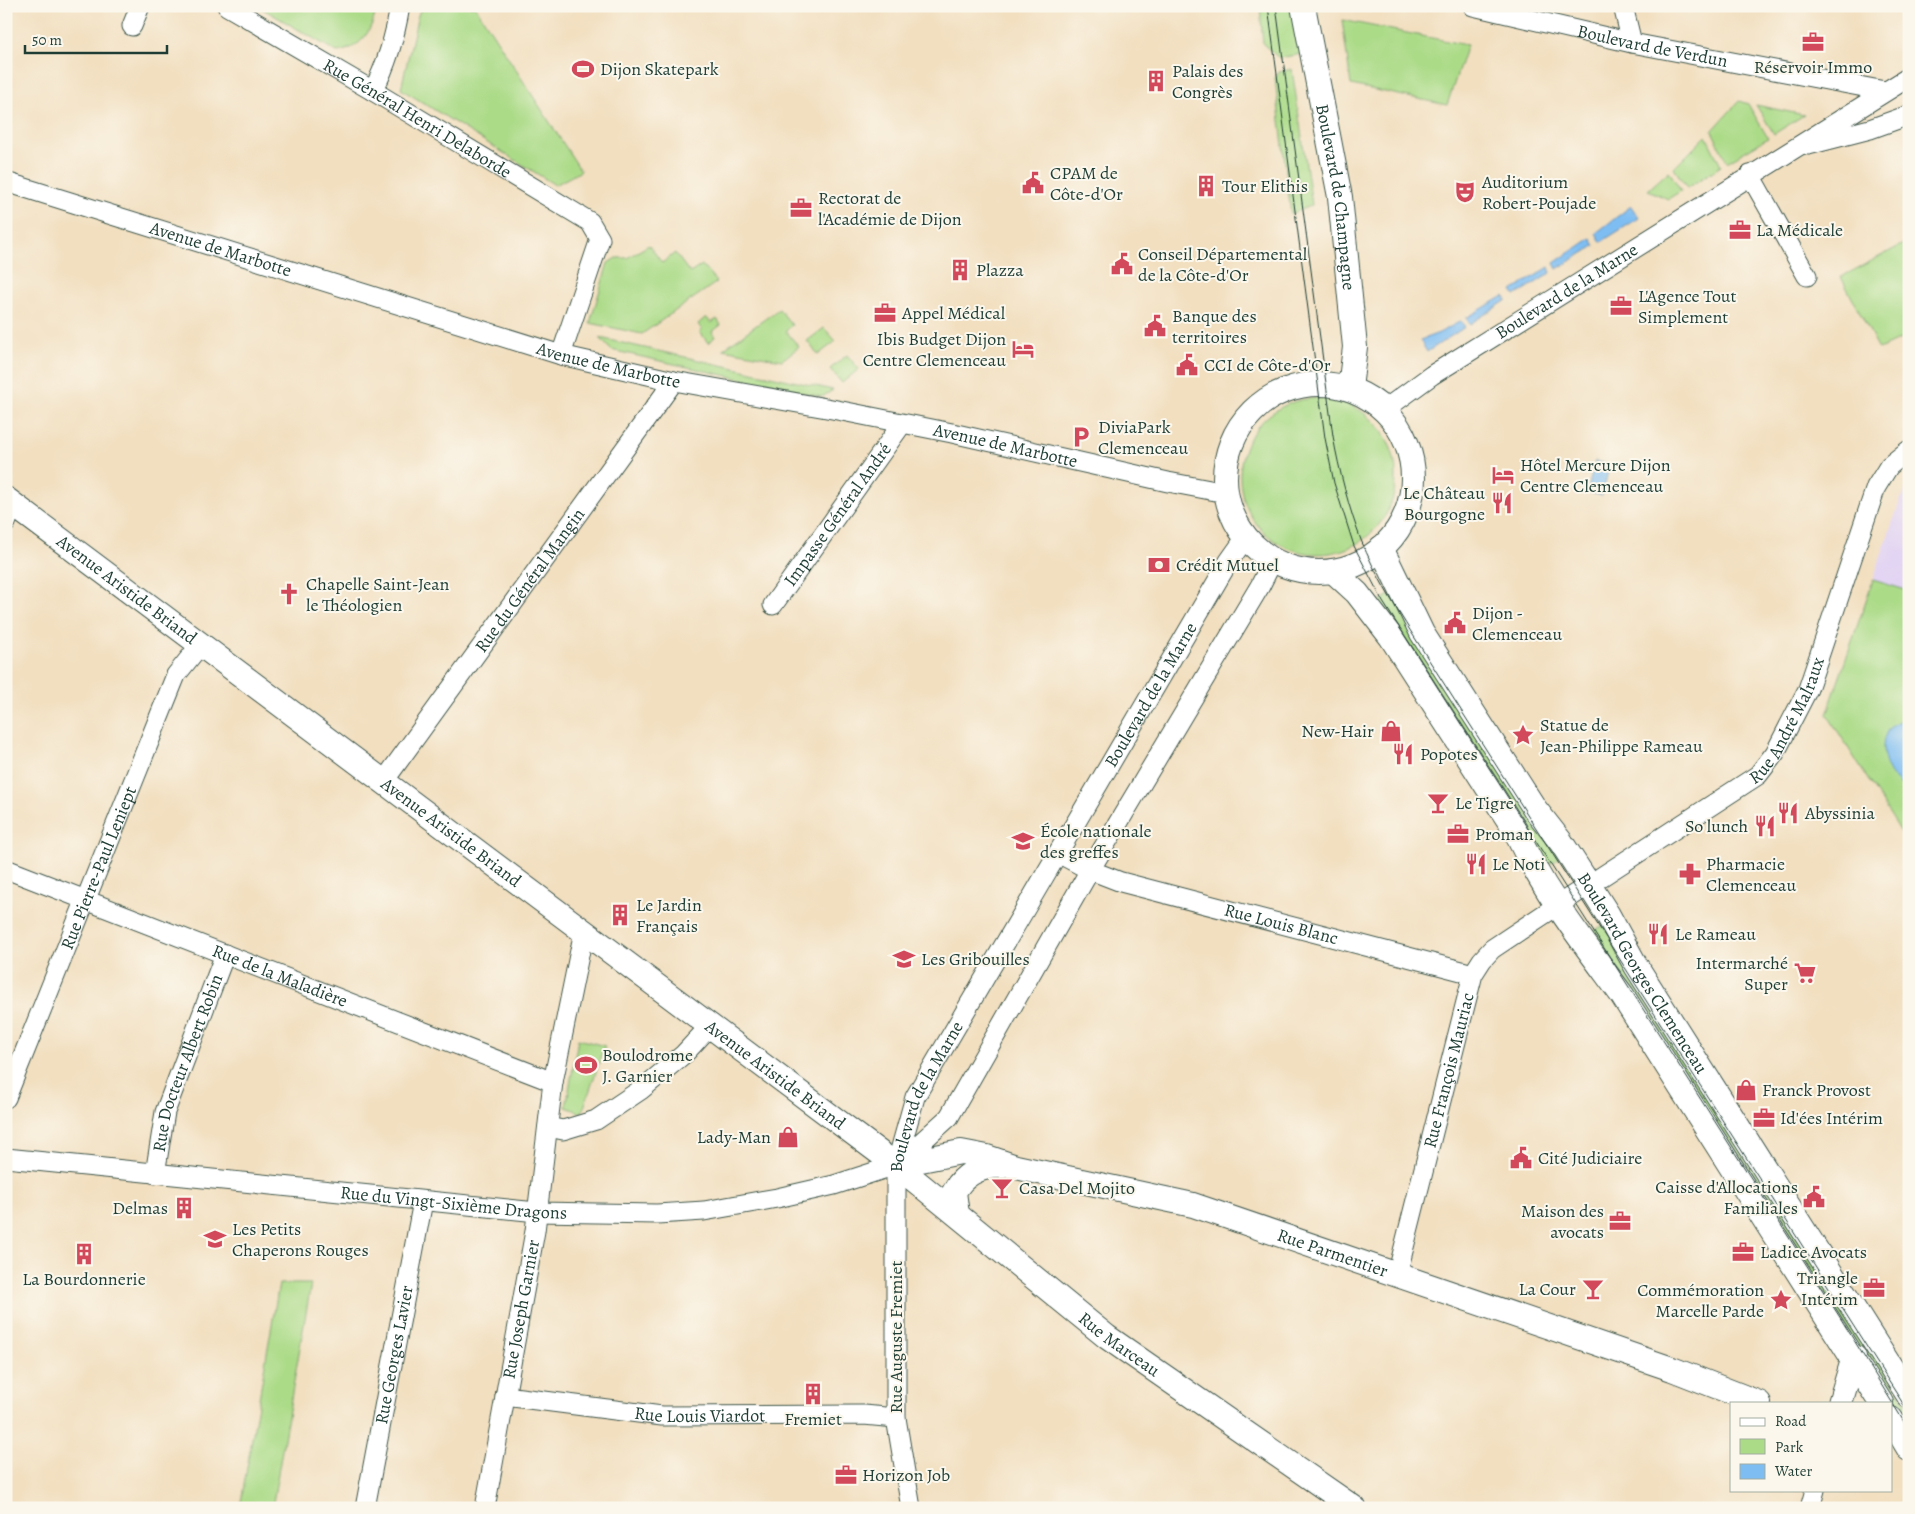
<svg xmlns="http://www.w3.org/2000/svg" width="1915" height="1514" font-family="Alegreya,serif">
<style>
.built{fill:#e2d4f3}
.green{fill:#acdb88;stroke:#668c5e}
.water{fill:#7ebdf2;stroke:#4e7d93}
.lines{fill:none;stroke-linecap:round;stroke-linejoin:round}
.minor-casing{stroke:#3f5549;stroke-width:21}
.major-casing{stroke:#3f5549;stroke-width:26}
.minor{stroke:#fff;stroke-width:19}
.major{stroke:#fff;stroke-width:24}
.tram{stroke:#1f3d34;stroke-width:1}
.labels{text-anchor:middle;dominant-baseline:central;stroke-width:4;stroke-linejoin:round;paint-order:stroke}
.street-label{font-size:18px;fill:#1f3d34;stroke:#fbf7ec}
.poi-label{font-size:18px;fill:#1f3d34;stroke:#fbf7ec;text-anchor:start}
</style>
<rect width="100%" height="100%" fill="#fbf7ec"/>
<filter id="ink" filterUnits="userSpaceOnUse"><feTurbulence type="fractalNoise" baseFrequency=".02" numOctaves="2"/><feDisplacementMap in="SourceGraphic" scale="10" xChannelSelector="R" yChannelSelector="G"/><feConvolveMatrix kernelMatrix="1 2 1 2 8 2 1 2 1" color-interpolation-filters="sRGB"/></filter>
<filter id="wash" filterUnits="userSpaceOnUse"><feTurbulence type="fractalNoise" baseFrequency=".0096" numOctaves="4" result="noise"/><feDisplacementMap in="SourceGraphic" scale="20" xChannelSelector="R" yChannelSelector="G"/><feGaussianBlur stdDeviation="1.12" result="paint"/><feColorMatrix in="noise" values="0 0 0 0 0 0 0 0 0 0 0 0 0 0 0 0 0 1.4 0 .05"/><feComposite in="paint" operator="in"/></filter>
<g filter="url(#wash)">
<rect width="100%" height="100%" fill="#f2dfc0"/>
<path class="built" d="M1909,486V591L1873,580L1901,498Z"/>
<g class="green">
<path d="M258,6H377C372,30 363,48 337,52Z"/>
<path d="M422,6H475L581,171L555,185L401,89L418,15Z"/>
<path d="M1260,6H1291L1302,54L1279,58L1263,44Z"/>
<path d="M1342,20L1467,45L1447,105L1351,85Z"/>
<path d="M1292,69L1312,205L1291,214L1275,78L1279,72Z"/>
<path d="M1739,101L1748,104L1768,138L1727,162L1712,131Z"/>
<path d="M1756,105L1804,115L1774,134Z"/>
<path d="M1706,136L1721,166L1687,188L1674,168Z"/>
<path d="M1669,171L1681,191L1668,199L1648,190Z"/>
<path d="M1909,241V335L1879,349L1841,277Z"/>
<path d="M649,245L662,263L675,253L690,273L702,265L717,282L642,334L590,323L608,263L616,258H627Z"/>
<path d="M779,309L792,325L786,331L799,347L782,360L723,349Z"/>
<path d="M706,317L711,323L717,319L721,325L712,332L715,337L708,343L700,332L702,330L698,324Z"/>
<path d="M824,328L836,341L818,355L807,341Z"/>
<path d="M600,338L833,390L822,397L611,350Z"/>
<path d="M847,355L859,369L842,383L830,369Z"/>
<circle cx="1318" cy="476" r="78"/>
<path d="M1873,580L1909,591V845L1827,714Z"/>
<path d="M1396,592L1564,855L1541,869L1372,605Z"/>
<path d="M1607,923L1909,1407V1439L1584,937Z"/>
<path d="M578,1039L605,1046L582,1113L566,1107Z"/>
<path d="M279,1284H311L272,1508H240Z"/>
</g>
<g class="water">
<path d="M1631,206L1639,218L1601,242L1596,233Z"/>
<path d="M1591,238L1595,246L1557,269L1554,263Z"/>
<path d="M1549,267L1551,273L1515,296L1512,291Z"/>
<path d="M1504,296L1507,300L1470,324L1466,318Z"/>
<path d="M1461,321L1465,327L1427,352L1420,340L1439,333Z"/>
<path d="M1595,461L1610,464L1602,496L1587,492Z"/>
<path d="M1909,719V790C1902,786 1896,781 1891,774C1878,754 1879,721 1909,719Z"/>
</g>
</g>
<g filter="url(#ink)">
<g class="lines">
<g class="minor-casing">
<g id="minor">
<path id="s1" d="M227,6L373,91L590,222L600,239L561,355"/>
<path id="s2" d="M1473,6L1632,43L1885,91"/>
<path d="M1623,6L1632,43"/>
<path d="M132,26L140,6"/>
<path d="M373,91C387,64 395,37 400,6"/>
<path d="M1808,145L1870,129L1909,115"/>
<path d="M1750,175L1807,276"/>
<path id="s3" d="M6,182L561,355L674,381L832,409L952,433L1168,482L1226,493"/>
<path id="s4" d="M1384,410L1432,375L1909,77"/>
<path d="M6,523L13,505"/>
<path id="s5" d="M773,605L902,424"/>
<path id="s6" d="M384,781L674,381"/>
<path id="s7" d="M1058,853L1090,870L1121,882L1473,974"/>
<path id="s8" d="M6,869L553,1082"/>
<path id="s9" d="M6,1098L176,675L201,644"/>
<path d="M548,1127L563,1130L596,1120L642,1089L684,1054L710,1026"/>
<path id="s10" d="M6,1158L537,1212L657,1214L704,1211L777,1198L834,1185L896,1165L949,1117L1090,870L1260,586L1273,560"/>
<path id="s11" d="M155,1174L165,1112L225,954"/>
<path id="s12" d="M1397,1275L1473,974L1482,960L1492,949L1558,905L1758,775L1775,753L1808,689L1876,487L1889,466L1909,450"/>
<path id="s13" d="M505,1396L662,1416L864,1415L896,1418"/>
<path id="s14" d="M365,1508L423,1201"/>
<path id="s15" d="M485,1508L535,1231L553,1082L584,931"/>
<path id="s16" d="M911,1508L896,1418V1165L915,1097L1229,561L1246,537"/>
<path d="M1810,1508L1815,1490"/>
</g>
</g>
<g class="major-casing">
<g id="major">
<path id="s17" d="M1303,6L1340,197L1355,347L1350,388"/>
<circle cx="1319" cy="478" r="94"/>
<path id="s18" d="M6,499L896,1165L1107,1337L1354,1508"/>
<path id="s19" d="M1381,548L1422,633L1535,809L1561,842L1589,885L1608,915L1636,966L1909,1396"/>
<path d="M1333,571L1357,593L1391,637L1515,830C1542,890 1583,942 1622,995L1881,1403"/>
<path id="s20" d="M896,1165L961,1152L987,1157L1016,1167L1193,1205L1672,1369L1759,1403"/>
<path d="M957,1214L954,1192C964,1173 983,1165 1004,1166"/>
<path d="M1840,1403L1854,1357"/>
<path d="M1891,1419L1909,1449"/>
</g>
</g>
<use href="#minor" class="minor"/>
<use href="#major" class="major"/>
<g class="tram">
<path d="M1268,6L1325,438L1334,483L1354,546L1383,602L1841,1319L1909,1430"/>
<path d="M1276,6L1333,436C1339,470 1349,509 1361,540C1375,574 1394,605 1413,635L1909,1413"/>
</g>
</g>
</g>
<defs>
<g id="office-bare" transform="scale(1.725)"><path d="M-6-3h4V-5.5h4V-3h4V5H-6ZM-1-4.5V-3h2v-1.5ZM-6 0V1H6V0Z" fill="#d1495b" stroke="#fbf7ec" stroke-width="2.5" paint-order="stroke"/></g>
<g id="stadium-bare" transform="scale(1.725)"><path d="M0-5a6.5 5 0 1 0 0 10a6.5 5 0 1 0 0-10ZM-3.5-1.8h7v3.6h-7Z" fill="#d1495b" stroke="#fbf7ec" stroke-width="2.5" paint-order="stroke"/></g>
<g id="building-bare" transform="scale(1.725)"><path d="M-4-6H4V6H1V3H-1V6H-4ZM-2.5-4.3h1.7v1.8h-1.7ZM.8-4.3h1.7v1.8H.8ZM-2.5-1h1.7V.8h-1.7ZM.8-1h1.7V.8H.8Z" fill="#d1495b" stroke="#fbf7ec" stroke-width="2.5" paint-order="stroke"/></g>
<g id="civic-bare" transform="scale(1.725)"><path d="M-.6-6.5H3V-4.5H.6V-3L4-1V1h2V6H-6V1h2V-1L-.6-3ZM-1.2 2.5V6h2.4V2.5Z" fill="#d1495b" stroke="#fbf7ec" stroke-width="2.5" paint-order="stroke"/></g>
<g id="theatre-bare" transform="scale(1.725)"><path d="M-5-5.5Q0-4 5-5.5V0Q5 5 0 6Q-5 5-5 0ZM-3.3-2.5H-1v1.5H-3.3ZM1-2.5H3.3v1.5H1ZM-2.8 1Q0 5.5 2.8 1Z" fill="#d1495b" stroke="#fbf7ec" stroke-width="2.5" paint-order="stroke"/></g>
<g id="hotel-bare" transform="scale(1.725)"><path d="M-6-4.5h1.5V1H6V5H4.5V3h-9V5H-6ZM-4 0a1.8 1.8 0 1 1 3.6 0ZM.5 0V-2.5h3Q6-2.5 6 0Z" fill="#d1495b" stroke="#fbf7ec" stroke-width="2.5" paint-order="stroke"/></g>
<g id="parking-bare" transform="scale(1.725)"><path d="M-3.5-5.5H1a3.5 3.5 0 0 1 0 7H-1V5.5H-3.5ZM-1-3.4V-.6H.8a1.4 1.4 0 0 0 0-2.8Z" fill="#d1495b" stroke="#fbf7ec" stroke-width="2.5" paint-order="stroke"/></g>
<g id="restaurant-bare" transform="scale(1.725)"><path d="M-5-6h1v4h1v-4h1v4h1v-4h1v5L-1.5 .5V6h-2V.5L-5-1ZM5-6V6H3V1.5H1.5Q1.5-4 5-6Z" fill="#d1495b" stroke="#fbf7ec" stroke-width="2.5" paint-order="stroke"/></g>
<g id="bank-bare" transform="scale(1.725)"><path d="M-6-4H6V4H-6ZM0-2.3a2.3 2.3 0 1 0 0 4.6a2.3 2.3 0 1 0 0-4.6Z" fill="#d1495b" stroke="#fbf7ec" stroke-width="2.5" paint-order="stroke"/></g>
<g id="church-bare" transform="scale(1.725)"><path d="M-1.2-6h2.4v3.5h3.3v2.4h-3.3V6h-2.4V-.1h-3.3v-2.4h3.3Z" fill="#d1495b" stroke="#fbf7ec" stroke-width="2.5" paint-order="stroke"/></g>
<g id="shop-bare" transform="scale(1.725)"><path d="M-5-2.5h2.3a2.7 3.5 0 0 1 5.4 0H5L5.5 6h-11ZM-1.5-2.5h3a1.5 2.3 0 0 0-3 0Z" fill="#d1495b" stroke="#fbf7ec" stroke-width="2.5" paint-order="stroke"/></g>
<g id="sight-bare" transform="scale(1.725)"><path d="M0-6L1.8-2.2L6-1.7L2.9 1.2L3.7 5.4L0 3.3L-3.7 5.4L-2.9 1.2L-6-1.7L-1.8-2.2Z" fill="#d1495b" stroke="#fbf7ec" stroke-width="2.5" paint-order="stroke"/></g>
<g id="bar-bare" transform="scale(1.725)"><path d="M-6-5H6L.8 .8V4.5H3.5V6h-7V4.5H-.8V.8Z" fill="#d1495b" stroke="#fbf7ec" stroke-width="2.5" paint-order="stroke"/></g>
<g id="university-bare" transform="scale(1.725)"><path d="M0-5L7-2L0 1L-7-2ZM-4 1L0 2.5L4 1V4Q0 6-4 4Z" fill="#d1495b" stroke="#fbf7ec" stroke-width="2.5" paint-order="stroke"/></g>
<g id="pharmacy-bare" transform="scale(1.725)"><path d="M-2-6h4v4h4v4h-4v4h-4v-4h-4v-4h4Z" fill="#d1495b" stroke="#fbf7ec" stroke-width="2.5" paint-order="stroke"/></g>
<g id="school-bare" transform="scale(1.725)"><path d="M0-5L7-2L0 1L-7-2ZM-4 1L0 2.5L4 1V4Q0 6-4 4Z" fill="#d1495b" stroke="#fbf7ec" stroke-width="2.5" paint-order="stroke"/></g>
<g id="supermarket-bare" transform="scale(1.725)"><path d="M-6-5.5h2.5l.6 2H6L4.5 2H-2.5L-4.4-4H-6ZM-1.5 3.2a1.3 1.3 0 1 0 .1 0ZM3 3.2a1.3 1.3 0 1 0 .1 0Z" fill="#d1495b" stroke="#fbf7ec" stroke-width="2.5" paint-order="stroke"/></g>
</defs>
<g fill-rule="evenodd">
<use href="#office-bare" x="1813" y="42"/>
<use href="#stadium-bare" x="583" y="69"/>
<use href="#building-bare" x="1156" y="81"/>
<use href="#civic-bare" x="1033" y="183"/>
<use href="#building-bare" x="1206" y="186"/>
<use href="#theatre-bare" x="1465" y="192"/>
<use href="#office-bare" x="801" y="208"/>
<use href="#office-bare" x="1740" y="230"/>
<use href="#civic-bare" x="1122" y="264"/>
<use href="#building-bare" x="960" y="270"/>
<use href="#office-bare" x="1621" y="306"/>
<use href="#office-bare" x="885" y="313"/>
<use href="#civic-bare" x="1155" y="326"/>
<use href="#hotel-bare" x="1023" y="349"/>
<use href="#civic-bare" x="1187" y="365"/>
<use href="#parking-bare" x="1081" y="437"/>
<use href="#hotel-bare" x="1503" y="475"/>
<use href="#restaurant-bare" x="1502" y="503"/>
<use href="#bank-bare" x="1159" y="565"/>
<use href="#church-bare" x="289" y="594"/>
<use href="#civic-bare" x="1455" y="623"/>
<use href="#shop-bare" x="1391" y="731"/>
<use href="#sight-bare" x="1523" y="735"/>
<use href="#restaurant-bare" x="1403" y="754"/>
<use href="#bar-bare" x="1438" y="803"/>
<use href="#restaurant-bare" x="1788" y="813"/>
<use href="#restaurant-bare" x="1765" y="826"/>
<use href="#office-bare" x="1458" y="834"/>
<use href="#university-bare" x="1023" y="841"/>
<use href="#restaurant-bare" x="1476" y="864"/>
<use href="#pharmacy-bare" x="1690" y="874"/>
<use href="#building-bare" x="620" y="915"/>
<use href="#restaurant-bare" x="1658" y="934"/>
<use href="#school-bare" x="904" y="959"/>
<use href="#supermarket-bare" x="1805" y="973"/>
<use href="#stadium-bare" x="586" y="1065"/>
<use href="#shop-bare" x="1746" y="1090"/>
<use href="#office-bare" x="1764" y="1118"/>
<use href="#shop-bare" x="788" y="1137"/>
<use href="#civic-bare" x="1521" y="1158"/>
<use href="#bar-bare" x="1002" y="1188"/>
<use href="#civic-bare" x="1814" y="1197"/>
<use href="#building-bare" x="184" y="1208"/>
<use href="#office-bare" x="1620" y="1221"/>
<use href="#school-bare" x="215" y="1239"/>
<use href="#office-bare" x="1743" y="1252"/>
<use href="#building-bare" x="84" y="1254"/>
<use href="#office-bare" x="1874" y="1288"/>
<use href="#bar-bare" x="1593" y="1289"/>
<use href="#sight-bare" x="1781" y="1300"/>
<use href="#building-bare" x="813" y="1394"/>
<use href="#office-bare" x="846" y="1475"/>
</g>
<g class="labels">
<g class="street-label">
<text stroke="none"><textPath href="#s2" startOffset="184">Boulevard de Verdun</textPath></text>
<text stroke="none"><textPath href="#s1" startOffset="221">Rue Général Henri Delaborde</textPath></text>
<text stroke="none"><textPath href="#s17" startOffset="194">Boulevard de Champagne</textPath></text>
<text stroke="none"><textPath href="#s3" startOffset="225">Avenue de Marbotte</textPath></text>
<text stroke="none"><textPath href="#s4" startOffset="218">Boulevard de la Marne</textPath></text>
<text stroke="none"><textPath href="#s3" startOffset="630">Avenue de Marbotte</textPath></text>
<text stroke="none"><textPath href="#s3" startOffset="1035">Avenue de Marbotte</textPath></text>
<text stroke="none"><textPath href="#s5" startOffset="111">Impasse Général André</textPath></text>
<text stroke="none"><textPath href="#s6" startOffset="248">Rue du Général Mangin</textPath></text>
<text stroke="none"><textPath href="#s18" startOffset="151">Avenue Aristide Briand</textPath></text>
<text stroke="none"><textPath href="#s16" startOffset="881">Boulevard de la Marne</textPath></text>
<text stroke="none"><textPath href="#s12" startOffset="722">Rue André Malraux</textPath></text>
<text stroke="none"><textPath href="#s18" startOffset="556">Avenue Aristide Briand</textPath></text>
<text stroke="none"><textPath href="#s9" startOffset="248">Rue Pierre-Paul Leniept</textPath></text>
<text stroke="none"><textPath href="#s7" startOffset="235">Rue Louis Blanc</textPath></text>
<text stroke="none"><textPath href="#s19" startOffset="500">Boulevard Georges Clemenceau</textPath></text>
<text stroke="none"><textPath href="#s8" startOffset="294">Rue de la Maladière</textPath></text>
<text stroke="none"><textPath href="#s11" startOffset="116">Rue Docteur Albert Robin</textPath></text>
<text stroke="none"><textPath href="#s12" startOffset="211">Rue François Mauriac</textPath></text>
<text stroke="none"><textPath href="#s18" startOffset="961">Avenue Aristide Briand</textPath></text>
<text stroke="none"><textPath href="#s16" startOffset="419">Boulevard de la Marne</textPath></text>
<text stroke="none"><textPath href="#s10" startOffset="450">Rue du Vingt-Sixième Dragons</textPath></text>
<text stroke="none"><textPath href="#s20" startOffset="452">Rue Parmentier</textPath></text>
<text stroke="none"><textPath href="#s15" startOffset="202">Rue Joseph Garnier</textPath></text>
<text transform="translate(896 1337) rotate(-90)">Rue Auguste Fremiet</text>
<text stroke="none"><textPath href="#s18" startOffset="1398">Rue Marceau</textPath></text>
<text stroke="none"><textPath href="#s14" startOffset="156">Rue Georges Lavier</textPath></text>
<text stroke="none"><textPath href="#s13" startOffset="196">Rue Louis Viardot</textPath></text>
</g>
<g class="poi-label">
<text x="1813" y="67" text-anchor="middle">Réservoir Immo</text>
<text x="600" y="69">Dijon Skatepark</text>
<text x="1172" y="71">Palais des<tspan x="1172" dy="21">Congrès</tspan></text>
<text x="1050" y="173">CPAM de<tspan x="1050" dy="21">Côte-d'Or</tspan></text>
<text x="1482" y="182">Auditorium<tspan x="1482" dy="21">Robert-Poujade</tspan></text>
<text x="1222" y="186">Tour Elithis</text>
<text x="818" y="198">Rectorat de<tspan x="818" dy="21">l'Académie de Dijon</tspan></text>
<text x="1756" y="230">La Médicale</text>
<text x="1138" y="254">Conseil Départemental<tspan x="1138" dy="21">de la Côte-d'Or</tspan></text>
<text x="976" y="270">Plazza</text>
<text x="1638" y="296">L'Agence Tout<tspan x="1638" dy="21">Simplement</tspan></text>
<text x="902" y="313">Appel Médical</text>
<text x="1172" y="316">Banque des<tspan x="1172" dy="21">territoires</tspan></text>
<text x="1006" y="339" text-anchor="end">Ibis Budget Dijon<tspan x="1006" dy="21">Centre Clemenceau</tspan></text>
<text x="1204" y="365">CCI de Côte-d'Or</text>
<text x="1098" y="427">DiviaPark<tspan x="1098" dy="21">Clemenceau</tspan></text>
<text x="1520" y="465">Hôtel Mercure Dijon<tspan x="1520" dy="21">Centre Clemenceau</tspan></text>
<text x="1485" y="493" text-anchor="end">Le Château<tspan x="1485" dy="21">Bourgogne</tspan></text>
<text x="1176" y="565">Crédit Mutuel</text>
<text x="306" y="584">Chapelle Saint-Jean<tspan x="306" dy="21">le Théologien</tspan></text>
<text x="1472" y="613">Dijon -<tspan x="1472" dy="21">Clemenceau</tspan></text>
<text x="1540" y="725">Statue de<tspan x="1540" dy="21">Jean-Philippe Rameau</tspan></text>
<text x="1374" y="731" text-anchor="end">New-Hair</text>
<text x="1420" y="754">Popotes</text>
<text x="1455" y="803">Le Tigre</text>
<text x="1805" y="813">Abyssinia</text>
<text x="1748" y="826" text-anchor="end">So lunch</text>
<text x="1040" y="831">École nationale<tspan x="1040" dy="21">des greffes</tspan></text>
<text x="1475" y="834">Proman</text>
<text x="1492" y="864">Le Noti</text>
<text x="1706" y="864">Pharmacie<tspan x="1706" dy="21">Clemenceau</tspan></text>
<text x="636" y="905">Le Jardin<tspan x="636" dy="21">Français</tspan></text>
<text x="1675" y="934">Le Rameau</text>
<text x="921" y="959">Les Gribouilles</text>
<text x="1788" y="963" text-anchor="end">Intermarché<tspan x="1788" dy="21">Super</tspan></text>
<text x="602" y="1055">Boulodrome<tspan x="602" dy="21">J. Garnier</tspan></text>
<text x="1762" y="1090">Franck Provost</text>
<text x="1780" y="1118">Id'ées Intérim</text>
<text x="771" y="1137" text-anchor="end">Lady-Man</text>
<text x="1538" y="1158">Cité Judiciaire</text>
<text x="1798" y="1187" text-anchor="end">Caisse d'Allocations<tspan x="1798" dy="21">Familiales</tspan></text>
<text x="1019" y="1188">Casa Del Mojito</text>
<text x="168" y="1208" text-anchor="end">Delmas</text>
<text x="1604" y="1211" text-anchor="end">Maison des<tspan x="1604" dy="21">avocats</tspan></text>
<text x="232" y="1229">Les Petits<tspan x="232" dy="21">Chaperons Rouges</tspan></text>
<text x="1760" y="1252">Ladice Avocats</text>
<text x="1858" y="1278" text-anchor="end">Triangle<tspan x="1858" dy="21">Intérim</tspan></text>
<text x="84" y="1279" text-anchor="middle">La Bourdonnerie</text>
<text x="1576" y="1289" text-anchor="end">La Cour</text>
<text x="1764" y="1290" text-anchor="end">Commémoration<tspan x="1764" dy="21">Marcelle Parde</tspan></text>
<text x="813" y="1419" text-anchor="middle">Fremiet</text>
<text x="862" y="1475">Horizon Job</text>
</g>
</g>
<rect width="1915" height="1514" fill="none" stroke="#fbf7ec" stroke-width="25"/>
<rect x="1730" y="1402" width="162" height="90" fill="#fbf7ec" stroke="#a3ada2"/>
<rect x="1740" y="1418" width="25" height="8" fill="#ffffff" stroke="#a3ada2"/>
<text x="1775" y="1426" font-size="15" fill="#1f3d34">Road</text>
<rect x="1740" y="1439" width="25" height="15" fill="#acdb88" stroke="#a3ada2"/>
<text x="1775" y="1452" font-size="15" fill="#1f3d34">Park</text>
<rect x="1740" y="1464" width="25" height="15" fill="#7ebdf2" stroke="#a3ada2"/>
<text x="1775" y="1476" font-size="15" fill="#1f3d34">Water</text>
<path d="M25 45v8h142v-8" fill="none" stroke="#1f3d34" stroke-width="2.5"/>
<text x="32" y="45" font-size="15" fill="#1f3d34" stroke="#fbf7ec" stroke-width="4" paint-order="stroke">50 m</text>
</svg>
